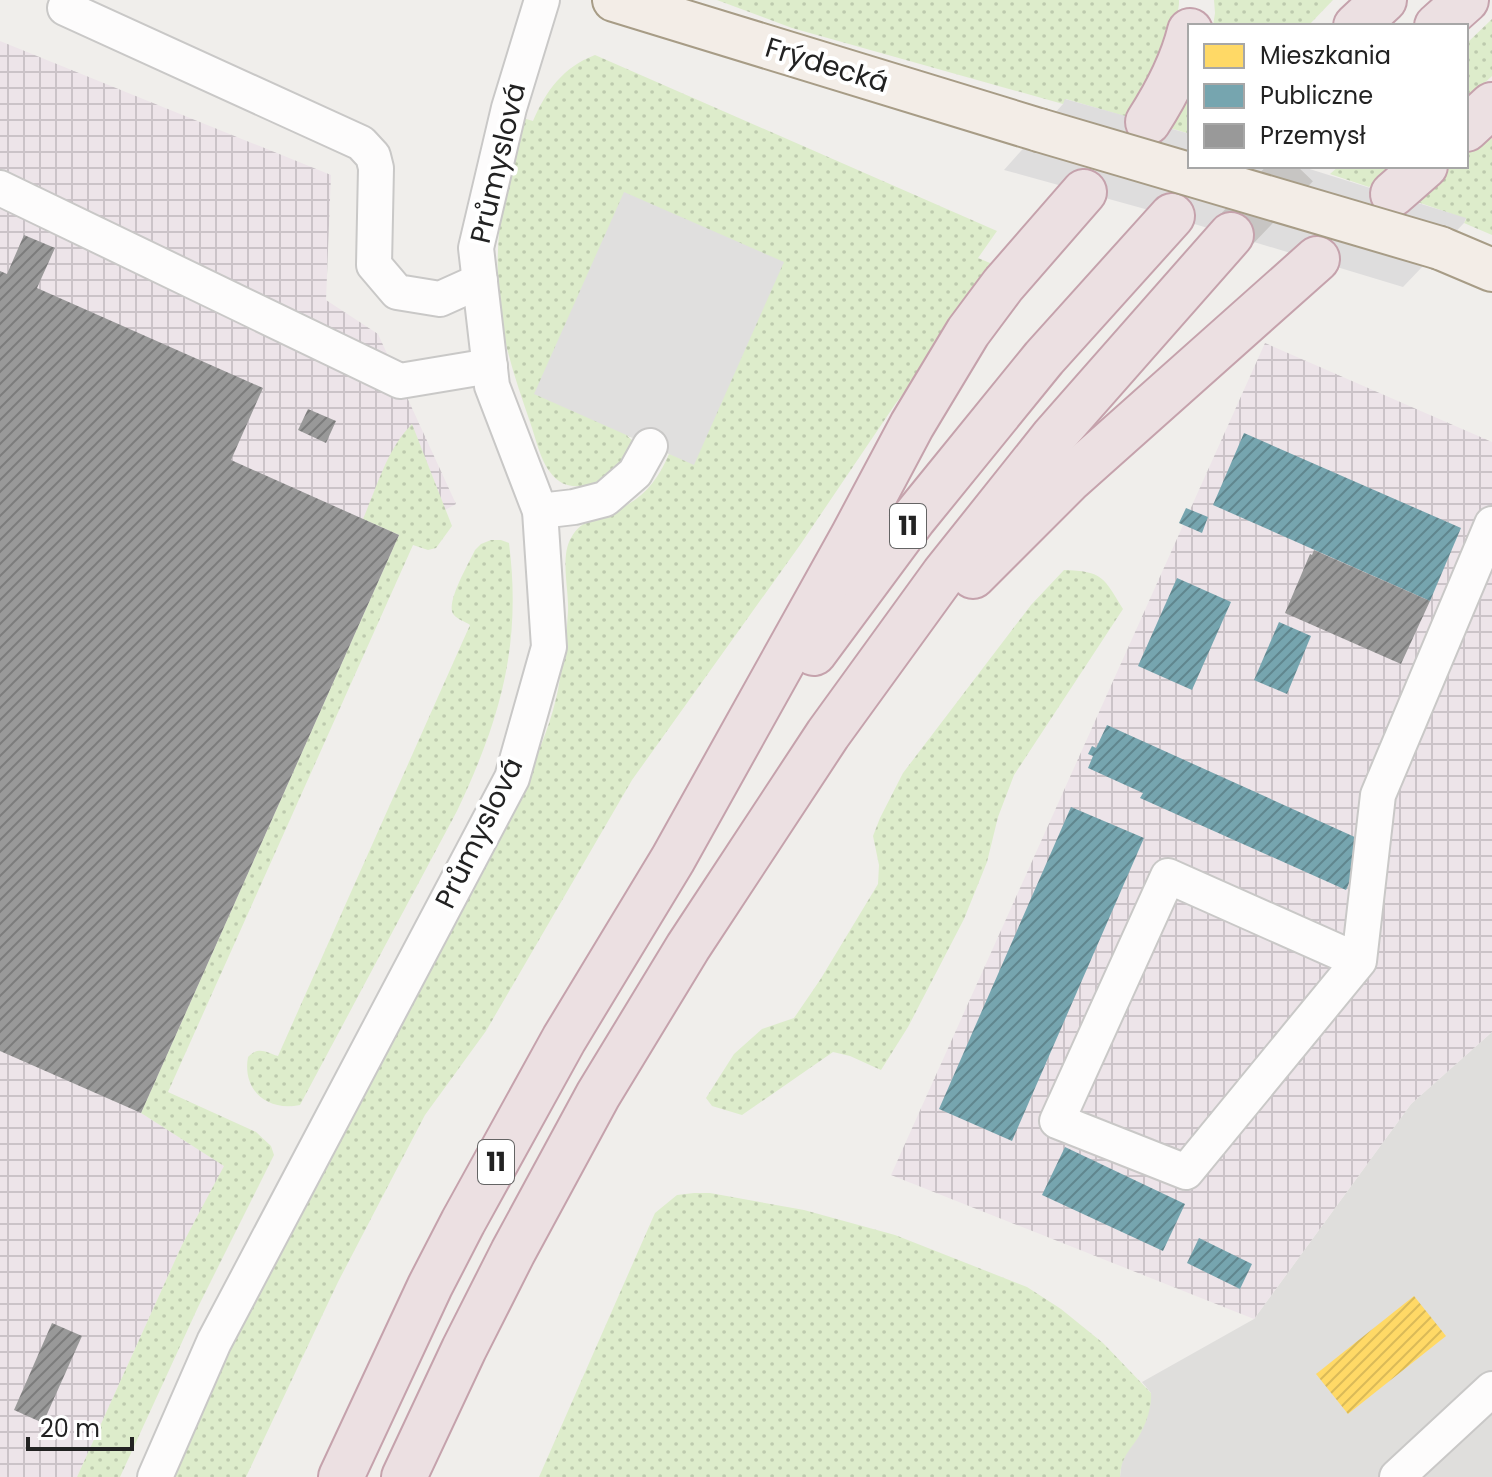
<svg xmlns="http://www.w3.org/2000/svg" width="1492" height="1477" font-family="Poppins,sans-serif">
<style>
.residential{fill:#dfdedc}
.industrial{fill:url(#industrial-grid)}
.grass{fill:url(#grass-dots)}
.parking{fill:#e0dfde}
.pier{fill:#dedddd}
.homes{fill:url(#homes-hatch)}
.public{fill:url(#public-hatch)}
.industry{fill:url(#industry-hatch)}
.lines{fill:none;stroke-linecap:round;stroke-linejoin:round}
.highway-tunnel{stroke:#c7c5c3;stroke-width:44;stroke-dasharray:44 22;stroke-linecap:butt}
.minor-casing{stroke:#c9c8c7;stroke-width:38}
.major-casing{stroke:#a79c86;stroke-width:46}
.highway-casing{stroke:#c5a2ac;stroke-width:48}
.minor{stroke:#fdfcfc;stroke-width:34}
.major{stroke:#f3ede7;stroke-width:42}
.highway{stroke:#ece0e2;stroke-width:44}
.major-bridge-casing{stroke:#a79c86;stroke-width:46;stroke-linecap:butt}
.major-bridge{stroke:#f3ede7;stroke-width:42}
.labels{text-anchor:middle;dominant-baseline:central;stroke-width:8;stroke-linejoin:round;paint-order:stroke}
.shield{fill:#fff;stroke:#646464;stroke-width:2}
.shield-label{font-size:26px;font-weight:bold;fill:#222}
.street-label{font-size:28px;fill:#222;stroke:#fff}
</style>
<defs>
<pattern id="industrial-grid" width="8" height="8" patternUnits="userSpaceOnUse" patternTransform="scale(2)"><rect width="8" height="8" fill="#ede4e9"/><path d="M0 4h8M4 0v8" fill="none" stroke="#cbc3c8"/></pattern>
<pattern id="grass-dots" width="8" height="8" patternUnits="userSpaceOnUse" patternTransform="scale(2)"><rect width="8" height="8" fill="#ddeccb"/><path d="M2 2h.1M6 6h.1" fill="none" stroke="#bdcaae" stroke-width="1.8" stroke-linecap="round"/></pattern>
<pattern id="homes-hatch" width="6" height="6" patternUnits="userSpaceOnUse" patternTransform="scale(2)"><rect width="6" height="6" fill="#ffd966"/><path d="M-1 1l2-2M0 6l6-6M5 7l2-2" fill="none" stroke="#daba58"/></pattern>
<pattern id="public-hatch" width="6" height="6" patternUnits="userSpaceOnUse" patternTransform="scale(2)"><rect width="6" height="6" fill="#76a5af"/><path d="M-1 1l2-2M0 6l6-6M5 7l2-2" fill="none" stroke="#60868e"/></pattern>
<pattern id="industry-hatch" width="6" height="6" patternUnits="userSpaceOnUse" patternTransform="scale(2)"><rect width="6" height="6" fill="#999"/><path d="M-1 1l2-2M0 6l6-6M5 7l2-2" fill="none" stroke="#7c7c7c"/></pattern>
</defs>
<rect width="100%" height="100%" fill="#f0eeeb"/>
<path class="residential" d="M1492,1032V1477H1120L1122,1459L1140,1434L1151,1393L1142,1382L1254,1319L1411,1104Z"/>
<g class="industrial">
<path d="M0,41L331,175L326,300L378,334L456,504L399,535L141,1113L225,1166L182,1245L77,1477H0Z"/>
<path d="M1265,343L1492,442V1032L1411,1104L1254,1319L891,1175Z"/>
</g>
<g class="grass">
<path d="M717,0H1179V4L1175,30L1134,119L1066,99L1063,104L792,28Z"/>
<path d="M1214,0H1333L1308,26H1213L1215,13Z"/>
<path d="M1492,19V76L1466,100V44Z"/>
<path d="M595,55L997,231L978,258L1002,268L896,403L800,545L632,780L486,1031L425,1115L338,1282L246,1477H172L242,1325L512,810C532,766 553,726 560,678C564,656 567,633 568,611C569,589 560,557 571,538C583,516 607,516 627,505C648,493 660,475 669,454L694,465L534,394L625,434L633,441L635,449C628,458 620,471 611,477C598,485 572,491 559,481C541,468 537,441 530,422C515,378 499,333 498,286C497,260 498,233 502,207C507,177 516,148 523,118L533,121C546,91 563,67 595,55Z"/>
<path d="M1190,96V134L1170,128Z"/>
<path d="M1492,125V235L1464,223L1466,219L1409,199L1446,166H1466V148Z"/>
<path d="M1339,166H1392L1369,187L1330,174Z"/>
<path d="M412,424L452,526L436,548L428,550L413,545L168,1092L256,1132L271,1146L274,1155L199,1305L120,1477H77L182,1245L224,1166L141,1113L399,535L363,519C377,487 387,449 412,424Z"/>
<path d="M491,540H501L509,543C522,646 500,720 457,811L300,1105C267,1112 242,1090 248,1057C259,1046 265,1052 278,1056L470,625C466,622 457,619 454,615C444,605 469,563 475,550L481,544Z"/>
<path d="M1064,570C1103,571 1104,578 1123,609L1014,775L998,817L987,862L964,919L908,1027L881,1070L850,1056L833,1052L742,1115L712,1106L706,1098L734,1054L762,1029L794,1018L820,980L878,884L879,865L873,836L880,818L903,773L1031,605Z"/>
<path d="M694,1193H710L804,1210L895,1235L1027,1287L1061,1309L1103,1343L1151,1393C1152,1407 1146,1424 1139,1436C1129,1452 1121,1457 1120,1477H539L655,1213L677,1195Z"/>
</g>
<path class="parking" d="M624,192L784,262L694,465L534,394Z"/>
<path class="pier" d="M1065,99L1190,134V166H1300L1466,218L1464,223L1403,287L1145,209L1004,170L1063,104Z"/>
<path class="homes" d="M1414,1296L1446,1336L1348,1414L1316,1374Z"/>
<g class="public">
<path d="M1244,433L1461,528L1430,601L1213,505Z"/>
<path d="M1186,508L1208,517L1202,533L1179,523Z"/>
<path d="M1177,578L1231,602L1192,690L1138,666Z"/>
<path d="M1279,622L1311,636L1287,694L1254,680Z"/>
<path d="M1107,725L1368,843L1346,890L1140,798L1143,793L1088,768L1093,756L1088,754L1092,746L1096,748Z"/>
<path d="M1071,807L1144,838L1012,1141L939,1109Z"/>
<path d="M1065,1147L1185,1204L1163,1251L1042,1195Z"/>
<path d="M1199,1238L1252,1264L1240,1289L1187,1263Z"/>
</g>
<g class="industry">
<path d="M24,235L55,248L37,288L263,388L231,460L399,535L141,1113L0,1051V271L7,274Z"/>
<path d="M308,409L336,421L326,443L298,430Z"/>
<path d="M1314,550L1430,601L1401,664L1285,613L1310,554L1312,555Z"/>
<path d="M52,1323L82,1336L43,1423L14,1410Z"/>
</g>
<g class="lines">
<path class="highway-tunnel" d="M1231,235L1297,166"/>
<g class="minor-casing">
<g id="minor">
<path d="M65,8L361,143L373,156L376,168L374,265L397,292L440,299L480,281"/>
<path d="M0,188L400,381L490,366"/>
<path d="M540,511L574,507L605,499L635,473L650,446"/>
<path d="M1359,961L1168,876L1057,1121L1186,1172L1359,961L1378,795L1492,524"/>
<path d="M155,1477L214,1342L512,778L549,647L540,511L492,386L476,248L509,108L542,0"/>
<path d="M1397,1477L1492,1389"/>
</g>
</g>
<g class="major-casing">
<g id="major">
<path d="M614,0L1039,130"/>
<path d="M1440,248L1492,270"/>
</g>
</g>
<g class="highway-casing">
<g id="highway">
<path d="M1356,26L1384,0"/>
<path d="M1437,26L1466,0"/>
<path d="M1148,122C1166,94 1182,64 1190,31"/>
<path d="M1466,129L1492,105"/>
<path d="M1393,194L1425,166"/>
<path d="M973,576L1070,479L1317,259"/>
<path d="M814,653L914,518L1044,358L1172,216"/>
<path d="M341,1477L430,1286L463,1222L564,1039L673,859L853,536L912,425L968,332L1003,285L1084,192"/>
<path d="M404,1477L464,1349L513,1252L598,1095L688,947L828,734L944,574L1054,436L1231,235"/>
</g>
</g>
<use href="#minor" class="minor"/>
<use href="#major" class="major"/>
<use href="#highway" class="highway"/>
<g class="major-bridge-casing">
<path id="major-bridge" d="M1039,130L1440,248"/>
</g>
<use href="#major-bridge" class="major-bridge"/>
</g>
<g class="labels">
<g class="shield">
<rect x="890" y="504" width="36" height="44" rx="6"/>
<rect x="478" y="1140" width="36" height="44" rx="6"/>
</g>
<g class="shield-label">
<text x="908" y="526">11</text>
<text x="496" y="1162">11</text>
</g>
<g class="street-label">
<text transform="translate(827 65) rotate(17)">Frýdecká</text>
<text transform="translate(498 163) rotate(-77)">Průmyslová</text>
<text transform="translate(479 833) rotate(-64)">Průmyslová</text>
</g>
</g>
<rect x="1188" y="24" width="280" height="144" fill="#ffffff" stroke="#a7a7a7" stroke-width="2"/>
<rect x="1204" y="44" width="40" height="24" fill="#ffd966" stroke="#a7a7a7" stroke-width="2"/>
<text x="1260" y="64" font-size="24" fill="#222222">Mieszkania</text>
<rect x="1204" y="84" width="40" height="24" fill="#76a5af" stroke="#a7a7a7" stroke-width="2"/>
<text x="1260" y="104" font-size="24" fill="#222222">Publiczne</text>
<rect x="1204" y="124" width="40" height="24" fill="#999999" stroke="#a7a7a7" stroke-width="2"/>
<text x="1260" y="144" font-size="24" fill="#222222">Przemysł</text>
<path d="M28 1437v12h104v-12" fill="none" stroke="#222222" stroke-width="4"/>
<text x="40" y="1437" font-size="24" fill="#222222" stroke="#ffffff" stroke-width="6" paint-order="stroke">20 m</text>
</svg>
